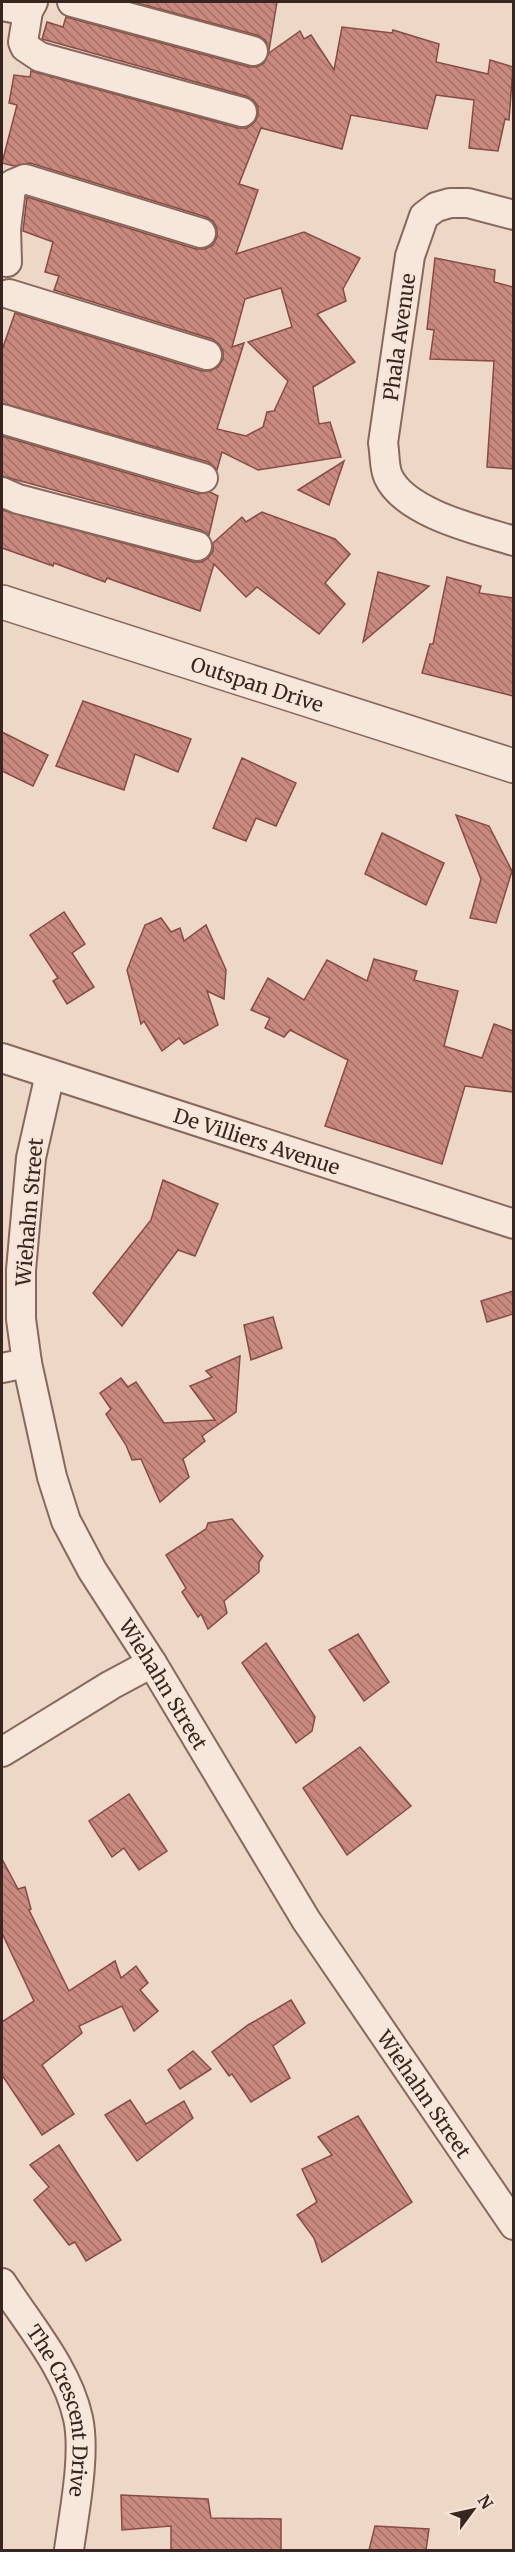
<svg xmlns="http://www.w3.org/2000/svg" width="515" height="2552" font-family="Merriweather,serif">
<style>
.building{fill:url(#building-back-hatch);stroke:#864c44;stroke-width:1.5;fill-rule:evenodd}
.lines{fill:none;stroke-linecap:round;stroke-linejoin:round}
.minor-casing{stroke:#87685d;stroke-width:32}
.tertiary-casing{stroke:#87685d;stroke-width:36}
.minor{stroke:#f7e6da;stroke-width:28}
.tertiary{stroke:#f7e6da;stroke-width:33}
.labels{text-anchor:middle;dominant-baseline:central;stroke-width:4.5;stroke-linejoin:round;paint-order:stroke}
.street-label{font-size:20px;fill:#382520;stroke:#f4e3d6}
</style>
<defs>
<pattern id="building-back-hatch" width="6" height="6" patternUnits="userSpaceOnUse" patternTransform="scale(1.5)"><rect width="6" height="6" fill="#c9897f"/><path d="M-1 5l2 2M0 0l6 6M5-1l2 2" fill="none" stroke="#a47068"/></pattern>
</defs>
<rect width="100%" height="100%" fill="#edd7c7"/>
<g class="building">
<path d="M133,2H277L269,50L265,40L257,35Z"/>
<path d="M66,17L249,67H257L264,63L269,53L300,31L304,39L311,35L334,70L342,27L392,33L393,30L439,44L436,62L488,74L490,60L513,67L509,120L505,119L498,151L469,148L474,100L436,95L427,129L351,115L342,149L261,128L239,184L258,190L236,254L304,232L360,258L343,289L346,301L317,314L355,362L313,387L319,424L330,422L341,457L258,470L222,452L217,470L208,462L2,403V350L15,313L202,371H210L218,367L223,359V351L219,344L212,339L54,290L59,276L45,272L53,242L23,231L27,197L196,249H205L213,245L217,237V229L213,221L206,217L30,163L14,166L2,163L17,105L9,103L14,75L30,77L31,71L238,128H247L254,123L258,116V107L253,100L246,96L42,39L47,22L63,27ZM281,288L292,327L248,342L288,381L274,411L267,412L263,427L246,436L217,429L244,343L232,347L245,299Z"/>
<path d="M435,258L495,270L494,282L513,287V469L487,467L494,361L430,359L434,330L427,329Z"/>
<path d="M2,436L198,494L210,492L218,496L209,535L201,530L2,476Z"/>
<path d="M344,461L329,505L298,490Z"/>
<path d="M2,510L193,562H202L208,558L213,551V543L242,517L246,522L262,512L335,539L350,554L325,583L345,604L319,634L257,587L246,597L214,564L200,611L107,578L105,582L54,563L53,566L2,548Z"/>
<path d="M378,572L429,586L363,642Z"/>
<path d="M447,577L481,586L479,593L513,598V696L422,673L430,644H433Z"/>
<path d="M83,701L191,739L178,772L135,754L124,790L56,766Z"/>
<path d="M2,732L48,755L33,786L2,771Z"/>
<path d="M242,758L296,783L276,826L256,818L246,841L213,828Z"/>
<path d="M456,815L489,826L512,871L496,923L470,918L481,879Z"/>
<path d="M382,833L444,863L426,905L365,874Z"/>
<path d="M64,912L85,944L72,953L94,987L67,1004L53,981L58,978L30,935Z"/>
<path d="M161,918L171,932L180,928L184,941L206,925L226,970L224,999L207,991L218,1025L184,1044L179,1038L162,1051L144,1021L141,1024L127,970L145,925Z"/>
<path d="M374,959L417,971L414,980L458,991L444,1046L482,1058L494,1024L513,1031V1092L465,1086L442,1164L325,1126L348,1060L290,1030L284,1037L265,1028L270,1018L251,1010L268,978L304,1000L327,960L367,981Z"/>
<path d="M163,1180L218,1204L195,1256L178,1250L122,1326L93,1293L151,1220Z"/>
<path d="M513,1291V1314L487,1322L481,1301Z"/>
<path d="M273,1317L282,1348L251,1360L244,1325Z"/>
<path d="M240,1356L236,1412L202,1436L205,1441L183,1459L189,1477L160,1502L141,1459L132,1460L126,1445L106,1414L111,1409L100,1393L121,1378L128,1387L136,1382L164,1423L215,1420L190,1386L212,1377L206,1371Z"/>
<path d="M232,1519L263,1556L259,1562V1572L224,1601L227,1613L208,1629L201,1614L198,1617L182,1592L186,1588L166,1555L206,1529L208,1523Z"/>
<path d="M358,1634L389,1682L364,1701L329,1650Z"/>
<path d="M266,1643L315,1717L312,1731L296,1743L242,1663Z"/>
<path d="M360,1747L411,1806L347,1855L303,1788Z"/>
<path d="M129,1794L167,1851L139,1870L124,1848L112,1857L89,1821Z"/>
<path d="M2,1859L18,1889L25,1887L31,1909L29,1910L69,1991L115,1961L121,1978L136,1966L148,1983L140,1990L158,2011L134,2031L122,2006L79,2026L82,2033L42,2065L74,2114L42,2135L2,2075V2022L34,2001L2,1933Z"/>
<path d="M291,2000L305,2023L273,2046L290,2078L251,2102L232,2074L229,2076L212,2052L248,2025Z"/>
<path d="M193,2051L211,2069L180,2089L168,2070Z"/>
<path d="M130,2100L146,2124L184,2101L193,2118L137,2161L105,2115Z"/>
<path d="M358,2116L412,2202L322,2262L314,2238L297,2215L317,2202L302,2169L332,2155L318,2137Z"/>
<path d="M59,2145L121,2240L86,2261L75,2242L69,2245L34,2200L49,2187L30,2165Z"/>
<path d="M121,2495L208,2499L211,2518L281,2519V2550H171V2526L122,2530Z"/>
<path d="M375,2526L429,2529L426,2550H369Z"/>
</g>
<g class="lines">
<g class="minor-casing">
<g id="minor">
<path d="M33,2L28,11L23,42L25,47L40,57L242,112"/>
<path d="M72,2L253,51"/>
<path d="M2,6L28,11"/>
<path d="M514,215L468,203H450L436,207L424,216L410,256L383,443C385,453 384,467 388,476C404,513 478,530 514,541"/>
<path d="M7,262L6,229L11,189L13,184L25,179L201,233"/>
<path d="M9,294L207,355"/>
<path d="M2,419L203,478"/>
<path d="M2,492L18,499L197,546"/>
<path id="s1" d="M2,1058L514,1224"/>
<path id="s2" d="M50,1074L31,1158L21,1270V1319L27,1363L52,1477L66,1521L92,1570L152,1663L306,1920L514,2225"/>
<path d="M2,1368L27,1363"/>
<path d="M2,1752L111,1685L152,1663"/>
<path id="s3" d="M2,2283C29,2325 67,2368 78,2418C86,2454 74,2513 69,2550"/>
</g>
</g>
<g class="tertiary-casing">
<g id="tertiary">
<path id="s4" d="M2,602L514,766"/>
</g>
</g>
<use href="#minor" class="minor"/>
<use href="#tertiary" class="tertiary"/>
</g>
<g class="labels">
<g class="street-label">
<text transform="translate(399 337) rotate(-82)">Phala Avenue</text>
<text stroke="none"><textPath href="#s4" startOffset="268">Outspan Drive</textPath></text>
<text stroke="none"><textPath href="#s1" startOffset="268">De Villiers Avenue</textPath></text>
<text transform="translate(29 1212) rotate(-85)">Wiehahn Street</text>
<text stroke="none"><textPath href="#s2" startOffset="645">Wiehahn Street</textPath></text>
<text stroke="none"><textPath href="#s2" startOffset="1131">Wiehahn Street</textPath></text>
<text stroke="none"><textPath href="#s3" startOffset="144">The Crescent Drive</textPath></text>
</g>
</g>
<rect width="515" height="2552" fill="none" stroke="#382520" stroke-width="6"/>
<g transform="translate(473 2510) rotate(57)" stroke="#f4e3d6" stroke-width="4.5" paint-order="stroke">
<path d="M0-4.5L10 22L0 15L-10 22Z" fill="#382520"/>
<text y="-9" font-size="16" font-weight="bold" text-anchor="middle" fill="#382520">N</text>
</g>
</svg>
